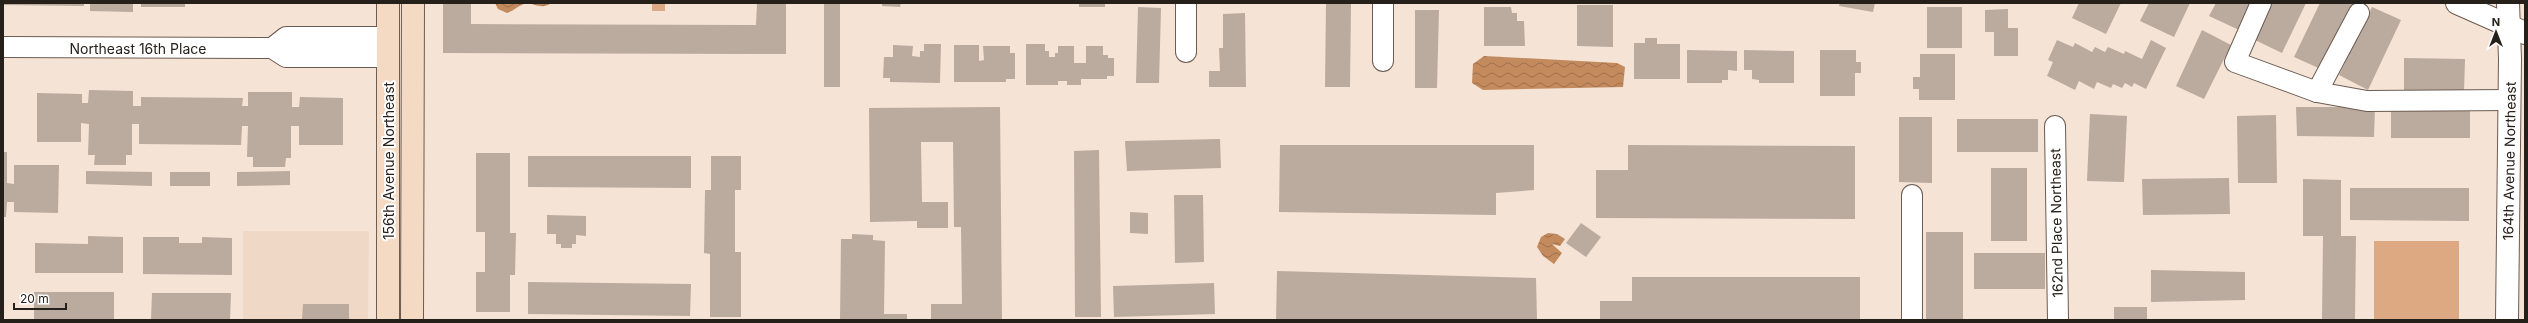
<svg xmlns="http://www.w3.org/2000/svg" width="2528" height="323" font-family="Inter,sans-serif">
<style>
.built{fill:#f0d8c6}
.pitch{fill:#dca982}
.water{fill:url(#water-waves)}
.building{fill:#bbaa9e}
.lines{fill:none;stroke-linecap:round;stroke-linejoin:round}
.minor-casing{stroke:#6c5c51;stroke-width:22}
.tertiary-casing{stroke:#6c5c51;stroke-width:24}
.secondary-casing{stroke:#6c5c51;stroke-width:24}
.minor{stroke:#fff;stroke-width:20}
.tertiary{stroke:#fff;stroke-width:22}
.secondary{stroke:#f4dac2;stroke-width:22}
.labels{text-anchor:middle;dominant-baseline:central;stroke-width:4;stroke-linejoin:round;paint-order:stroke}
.street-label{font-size:14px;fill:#26201b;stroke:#fff}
</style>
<defs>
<pattern id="water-waves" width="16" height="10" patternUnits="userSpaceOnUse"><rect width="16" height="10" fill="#c38a5d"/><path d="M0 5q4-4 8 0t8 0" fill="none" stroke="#9e704c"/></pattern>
</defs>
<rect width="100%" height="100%" fill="#f5e3d6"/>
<path class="built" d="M243,231H369L368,320H243Z"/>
<g class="pitch">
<rect x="652" y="3" width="13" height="8"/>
<rect x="2374" y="241" width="85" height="79"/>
</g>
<g class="water">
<path d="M495,3H552C539,11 534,1 524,4C518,6 513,11 507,13L498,9Z"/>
<path d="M1484,56L1617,63L1625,67L1623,87L1483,90L1472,83L1473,64Z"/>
<path d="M1548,233L1557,234L1565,239L1560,246L1552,244L1562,253L1554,264L1543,256L1537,247L1541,237Z"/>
</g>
<g class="building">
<path d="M3,3H84V6L3,5Z"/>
<path d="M90,3H133V12L90,11Z"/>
<rect x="141" y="3" width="44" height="4"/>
<path d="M443,3H471V24L756,25L757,3H786V54L443,53Z"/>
<rect x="824" y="3" width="16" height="84"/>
<path d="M882,3H901L900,7L882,6Z"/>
<rect x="1079" y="3" width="26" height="4"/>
<path d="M1326,3L1351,4L1350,87H1325Z"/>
<path d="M1840,3H1875L1873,12L1839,6Z"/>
<path d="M2079,3H2121L2106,34L2072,18Z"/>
<path d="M2149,3H2190L2174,37L2140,21Z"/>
<path d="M2216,3H2251L2239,30L2209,16Z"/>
<path d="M2270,3H2306L2282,53L2253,39Z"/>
<path d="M2320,3H2356L2323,70L2294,57Z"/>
<path d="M1577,5H1613V47L1577,46Z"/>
<path d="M1138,7L1161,8L1159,83H1136Z"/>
<path d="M1484,7H1511L1512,13H1517V21H1524L1525,46H1484Z"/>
<rect x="1927" y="7" width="35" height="41"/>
<path d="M2372,7L2401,20L2368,90L2339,75Z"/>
<path d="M2008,9V28H2018V56H1994V32H1985V10Z"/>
<path d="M1415,10H1439L1437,88H1415Z"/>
<path d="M1245,13L1246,87H1209V71H1220L1219,48H1223V14Z"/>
<path d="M2202,30L2231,45L2204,99L2176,86Z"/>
<path d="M1645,38H1657V44H1680V79H1634V43H1645Z"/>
<path d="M2057,40L2073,47L2075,43L2092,52L2095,47L2105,52L2108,47L2124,54L2125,51L2142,59L2151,40L2166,48L2146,89L2134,83L2132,87L2125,83L2122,88L2113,84L2111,88L2097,82L2094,89L2079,81L2075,90L2047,76L2053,62L2048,60Z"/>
<path d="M924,44H941L940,83L890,82V78H883L884,57H893V45L913,46L912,56L920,57V51H924Z"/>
<path d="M1026,44H1045V51H1049V57H1055V53H1058V46H1074V63H1086V46H1103V55H1108V58H1114V76H1107V79H1081V85H1067V81H1058V85H1026Z"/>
<path d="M954,45H979V61L984,60L983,46H1010V53H1015V79H1006V82H954Z"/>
<path d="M1687,50L1737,51V71L1728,70V80H1722V83H1687Z"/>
<path d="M1744,50L1794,51V83H1759V80L1752,79V70H1744Z"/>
<path d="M1820,50H1856V62H1861V73H1855V96H1820Z"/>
<path d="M1920,54H1955V100H1919V89H1913V77H1920Z"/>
<path d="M2404,58L2465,59L2464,91L2404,90Z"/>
<path d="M89,90L133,91V106H141V97L243,98L242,106H248V92H292V107H299L300,97L343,98V145H299V126H291V158H286L285,167H253V157H247L248,126H242L241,145L139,144V124H132V155H126V165H94L95,155H88L89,124L81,123V142H37V93L82,94V103H88Z"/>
<path d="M1000,107L1002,320H931V304H962L961,227H954L953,142H921L922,202H948V228H917V221L870,222L869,108Z"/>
<path d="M2296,107H2375L2374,137L2297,136Z"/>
<path d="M2391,108L2470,109V138H2391Z"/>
<path d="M2090,114L2127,116L2124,182L2087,181Z"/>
<path d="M2276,115L2277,183H2238L2237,116Z"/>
<path d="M1899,117H1932V183L1899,182Z"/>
<rect x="1957" y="119" width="81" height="33"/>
<path d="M1220,139L1221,168L1127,171L1125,141Z"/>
<path d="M1280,145H1534V190L1496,193V215L1279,212Z"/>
<path d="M1628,145L1855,146V219L1596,218V170H1628Z"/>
<path d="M1099,150L1101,317H1075L1074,151Z"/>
<path d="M3,152H7V183L14,184V165H59L58,213L14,212V202H7L6,217H3Z"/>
<path d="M476,153H510V233H516L515,275H510V312H476V272H485V232H476Z"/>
<path d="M528,156H691V188L528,187Z"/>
<path d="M711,156H741V190H735V252H741V317H710V254L704,253L705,190H711Z"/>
<rect x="1991" y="168" width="36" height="73"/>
<path d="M86,171L152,172V186L86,184Z"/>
<path d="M290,171V185L237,186V172Z"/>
<rect x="170" y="172" width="40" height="14"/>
<path d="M2229,178L2230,214L2143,215L2142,179Z"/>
<path d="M2303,179L2341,180V236H2356L2355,320H2322L2323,236H2303Z"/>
<path d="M2350,188H2469V221L2350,220Z"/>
<path d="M1174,195H1203L1204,262L1175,263Z"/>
<path d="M1130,212L1148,213V234L1130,233Z"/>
<path d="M547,215L586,216V236L576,235V244H572V248H561V244H556V234H547Z"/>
<path d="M1581,223L1601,237L1586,257L1566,243Z"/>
<rect x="1926" y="232" width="37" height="88"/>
<path d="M852,234L873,235V240L885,241L884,314H907V320H840L841,239H852Z"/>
<path d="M88,236L123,237V273H35V243L88,244Z"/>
<path d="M143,237H179V243H202V237L232,238V275L143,274Z"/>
<rect x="1974" y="253" width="71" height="36"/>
<path d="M2151,270L2245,272V300L2151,302Z"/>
<path d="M1277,271L1536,278L1537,320H1276Z"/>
<path d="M1632,277H1860V320H1600V301H1632Z"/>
<path d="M528,282L691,284L690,316L528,314Z"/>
<path d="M1214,283L1215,314L1114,317L1113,286Z"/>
<rect x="34" y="292" width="80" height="28"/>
<path d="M152,293H231L230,320H151Z"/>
<path d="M303,304H349V320H302Z"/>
<rect x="2114" y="307" width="33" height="13"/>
</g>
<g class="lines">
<g class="minor-casing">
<g id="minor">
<path d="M1186,3V52"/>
<path d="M2261,3L2235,62L2317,92L2367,101L2510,100"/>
<path d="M3,47L272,48"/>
<path d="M388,57H286L272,48L286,37H388"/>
<path d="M1383,61V3"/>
<path d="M2317,92L2359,13"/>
<path d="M2055,126L2058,320"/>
<path d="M1912,195V320"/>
</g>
</g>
<g class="tertiary-casing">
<g id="tertiary">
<path d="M2457,3L2525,33"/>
<path d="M2507,320L2510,59L2508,3"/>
</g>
</g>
<g class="secondary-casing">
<g id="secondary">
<path d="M388,3V320"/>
<path d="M412,320L413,3"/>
</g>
</g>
<use href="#minor" class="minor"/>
<use href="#tertiary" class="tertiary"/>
<use href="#secondary" class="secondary"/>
</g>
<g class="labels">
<g class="street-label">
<text x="138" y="48">Northeast 16th Place</text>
<text transform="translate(388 161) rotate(-90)">156th Avenue Northeast</text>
<text transform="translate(2509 161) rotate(-89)">164th Avenue Northeast</text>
<text transform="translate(2056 223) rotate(-91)">162nd Place Northeast</text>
</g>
</g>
<rect width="2528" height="323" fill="none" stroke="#26201b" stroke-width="8"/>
<g transform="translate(2496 32)" stroke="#ffffff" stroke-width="3" paint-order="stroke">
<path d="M0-3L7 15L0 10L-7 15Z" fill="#26201b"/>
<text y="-6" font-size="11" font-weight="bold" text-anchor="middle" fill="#26201b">N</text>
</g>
<path d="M14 303v6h52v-6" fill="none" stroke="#26201b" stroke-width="2"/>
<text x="20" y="303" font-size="12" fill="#26201b" stroke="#ffffff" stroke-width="3" paint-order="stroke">20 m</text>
</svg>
